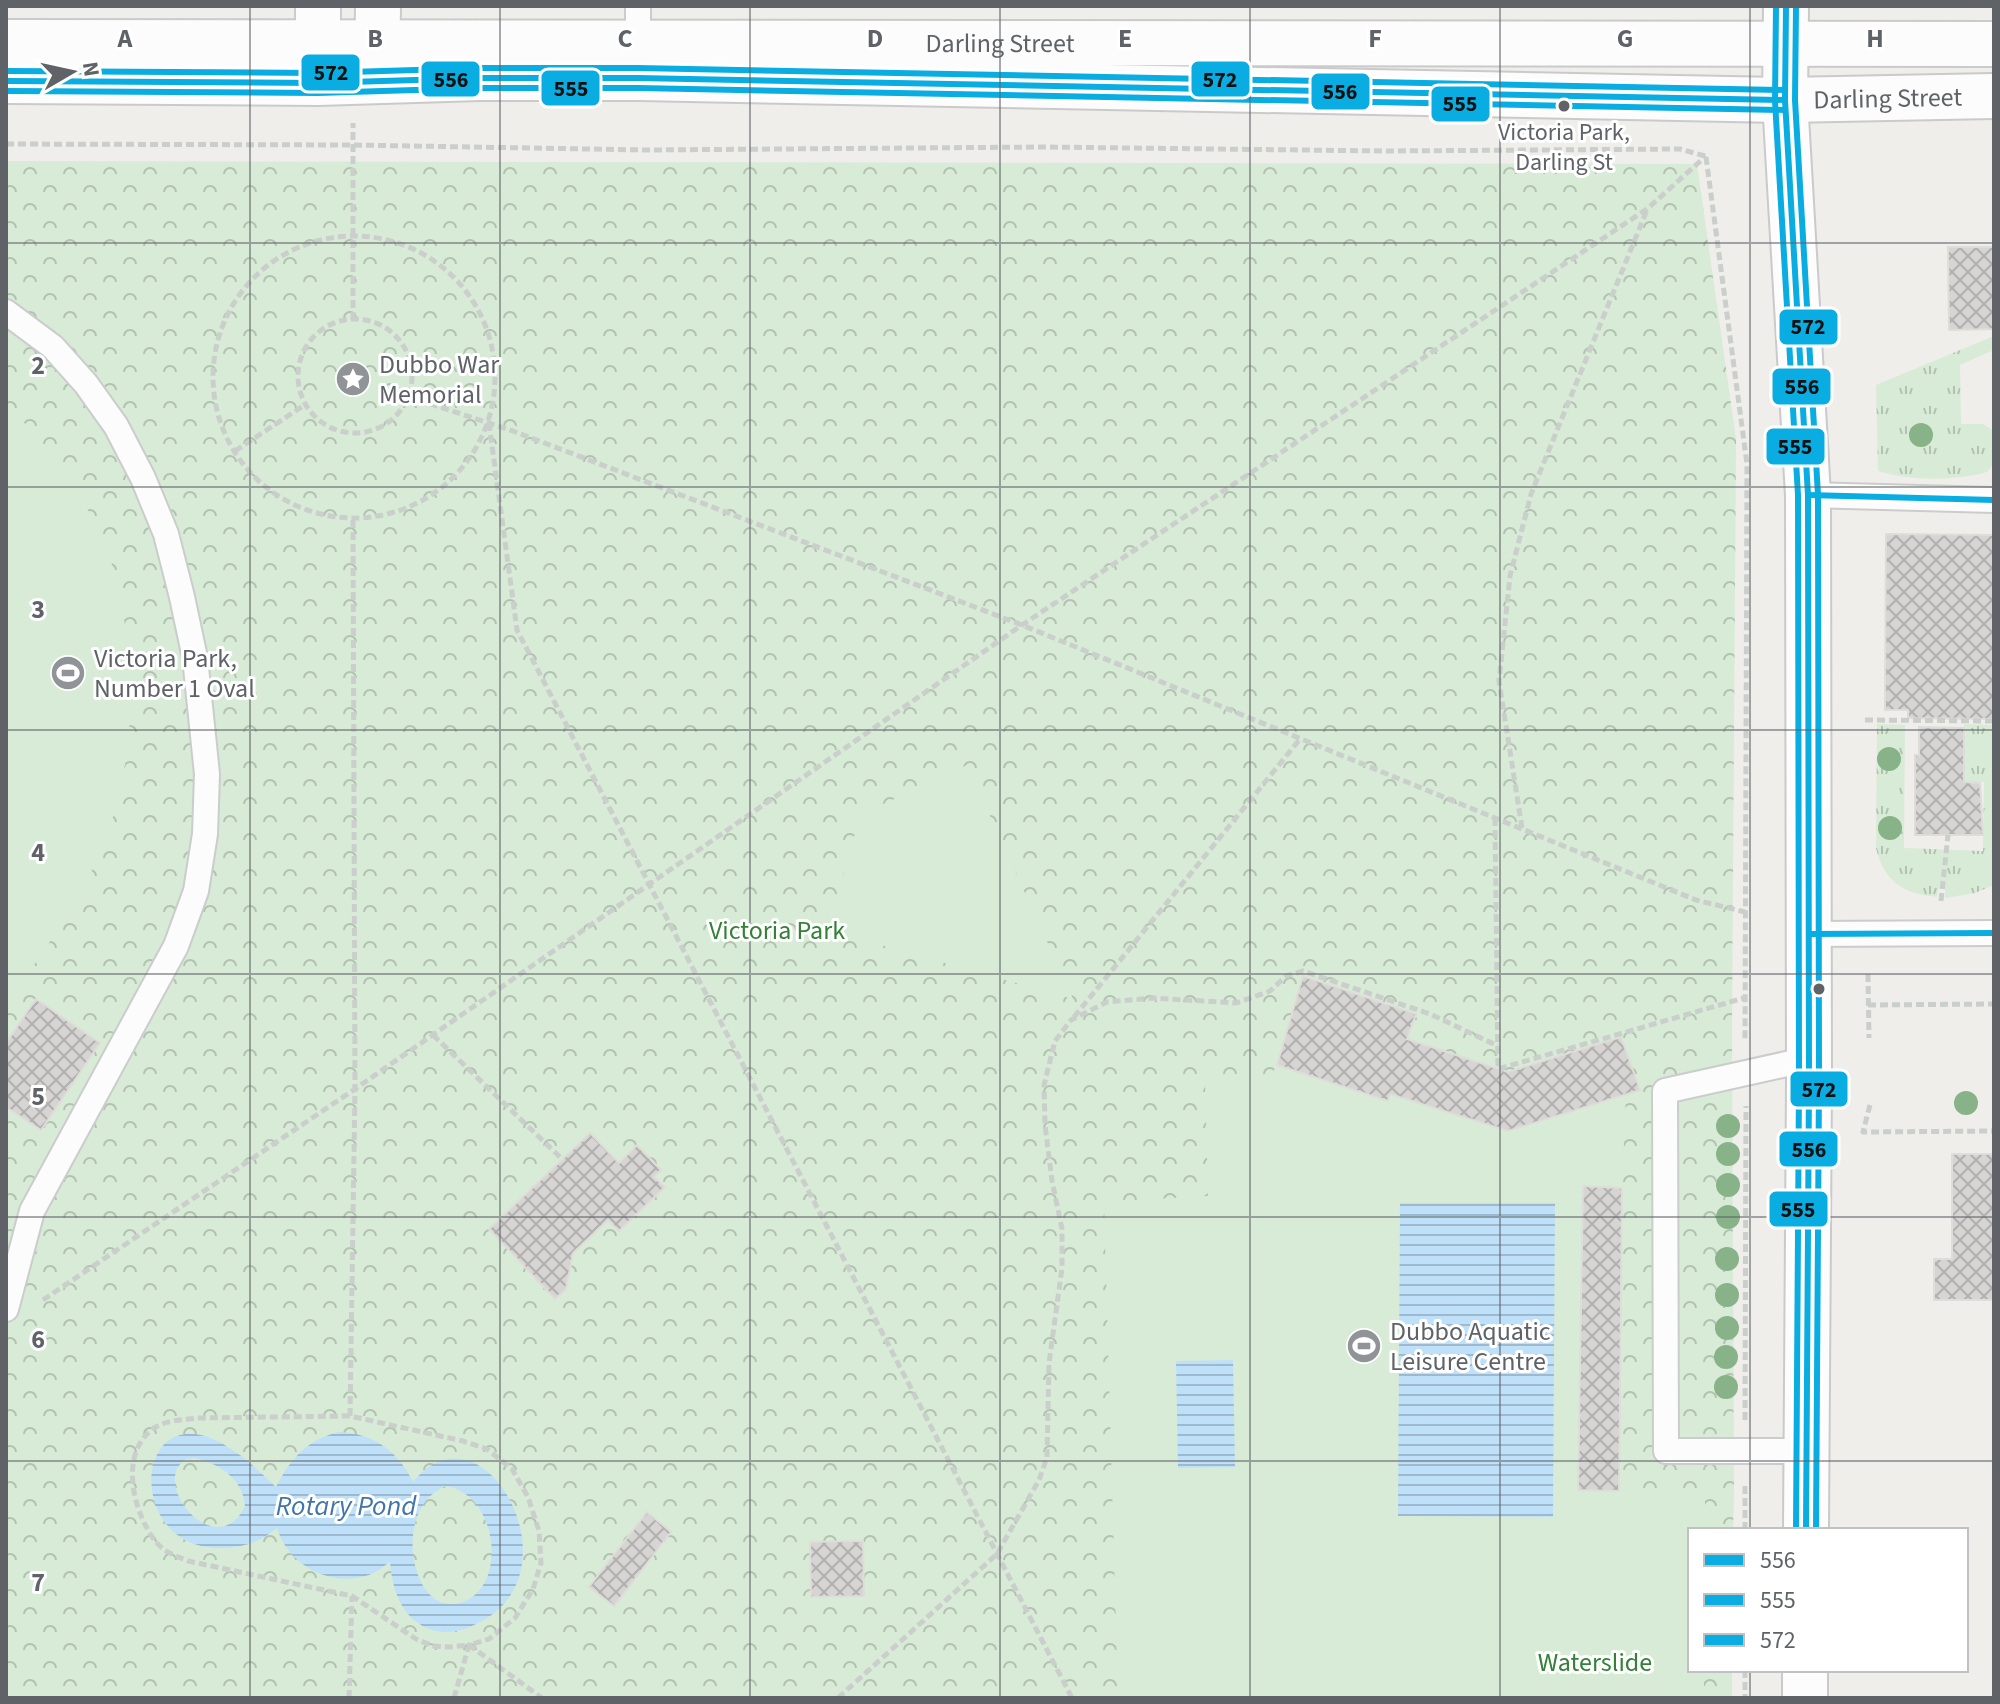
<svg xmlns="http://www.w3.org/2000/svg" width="2000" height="1704" font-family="'Source Sans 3',sans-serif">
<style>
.grass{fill:url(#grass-tufts)}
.park{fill:url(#park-crowns)}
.garden{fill:#d8ebd6}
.water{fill:url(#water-rules);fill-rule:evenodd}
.building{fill:url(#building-cross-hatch);stroke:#deddd9;stroke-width:2}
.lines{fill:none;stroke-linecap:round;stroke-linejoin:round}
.lane-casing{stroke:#cbcccc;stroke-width:28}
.street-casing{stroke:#cbcccc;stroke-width:48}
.secondary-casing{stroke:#cacacb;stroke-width:48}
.path{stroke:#cacfcc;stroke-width:5;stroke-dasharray:8 4;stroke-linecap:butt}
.lane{stroke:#fdfcfc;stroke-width:24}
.street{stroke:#fdfcfc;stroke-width:44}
.secondary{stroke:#fdfcfc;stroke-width:44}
.bus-1-casing{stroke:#fff;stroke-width:12}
.bus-2-casing{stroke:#fff;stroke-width:12}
.bus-3-casing{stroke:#fff;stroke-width:12}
.bus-1{stroke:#0aade2;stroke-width:6}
.bus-2{stroke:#0aade2;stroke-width:6}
.bus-3{stroke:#0aade2;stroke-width:6}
.tree{fill:#88b388}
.grid{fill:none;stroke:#5f6368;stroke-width:2;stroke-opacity:0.55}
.bus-dot{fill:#5f6368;stroke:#fff;stroke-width:3}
.labels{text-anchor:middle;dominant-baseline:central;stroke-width:6;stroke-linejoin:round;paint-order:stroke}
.bus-label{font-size:24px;fill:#5f6368;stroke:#fff}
.street-label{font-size:26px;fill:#5f6368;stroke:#fff}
.poi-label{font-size:26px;fill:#5f6368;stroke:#fff;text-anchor:start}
.park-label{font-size:26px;fill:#348238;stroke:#fff}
.water-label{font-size:28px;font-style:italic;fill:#4174aa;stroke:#fff}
.grid-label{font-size:26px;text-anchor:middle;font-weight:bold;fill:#5f6368;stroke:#fff;stroke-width:6;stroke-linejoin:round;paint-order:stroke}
.line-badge{stroke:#fff;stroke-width:3}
.pale-badge-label{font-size:22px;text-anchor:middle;font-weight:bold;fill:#111}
</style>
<defs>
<pattern id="grass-tufts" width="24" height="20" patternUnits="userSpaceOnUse" patternTransform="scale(2)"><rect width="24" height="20" fill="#d8ebd6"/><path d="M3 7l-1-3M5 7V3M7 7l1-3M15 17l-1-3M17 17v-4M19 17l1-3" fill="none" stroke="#b2c2b1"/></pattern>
<pattern id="park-crowns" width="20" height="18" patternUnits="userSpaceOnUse" patternTransform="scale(2)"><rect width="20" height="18" fill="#d8ebd6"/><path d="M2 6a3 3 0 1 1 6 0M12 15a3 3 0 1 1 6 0" fill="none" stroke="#b2c2b1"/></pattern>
<pattern id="water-rules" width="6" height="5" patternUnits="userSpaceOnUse" patternTransform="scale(2)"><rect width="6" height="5" fill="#bfe0f9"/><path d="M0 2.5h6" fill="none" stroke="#9eb9cd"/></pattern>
<pattern id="building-cross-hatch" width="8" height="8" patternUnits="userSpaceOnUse" patternTransform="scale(2)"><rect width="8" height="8" fill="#d6d5d3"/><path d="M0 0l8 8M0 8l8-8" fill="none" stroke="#b1b0af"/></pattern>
</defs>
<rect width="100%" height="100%" fill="#efeeea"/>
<g class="grass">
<path d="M1994,336V350L1960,365L1961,424H1983L1994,431V463L1987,472C1955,481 1910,481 1878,471L1876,385Z"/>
<path d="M1877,724L1905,725L1904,848L1983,851L1984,782H1964V724L1994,725V885L1975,893L1945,898V888L1938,889L1937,897C1904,894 1884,882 1876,848Z"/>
</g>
<path class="park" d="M6,161L1697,164L1736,439L1732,1030L1734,1495L1733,1530H1690V1670H1732V1698H6Z"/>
<g class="garden">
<path d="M6,405C55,449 97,513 116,577C119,588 120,601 123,613C137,691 132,771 103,846C79,904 40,955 6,1007Z"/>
<path d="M967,765L1073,999L828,930L860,815Z"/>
<path d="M1303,976L1416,1014L1408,1039L1508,1072L1621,1037L1640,1090L1626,1095L1622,1188L1619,1491H1705V1530H1690V1670H1704V1698H1118L1104,1202L1208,1196L1205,1079L1272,1077Z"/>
</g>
<g class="water">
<path d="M1400,1203H1555L1553,1517L1398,1516Z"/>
<path d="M1233,1360L1235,1467L1178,1468L1176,1361Z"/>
<path d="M339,1432C373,1433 398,1451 413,1482C483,1396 580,1571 480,1622C464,1631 444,1636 427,1628C401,1617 392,1588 390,1562C384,1566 377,1572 369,1575C330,1588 288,1565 277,1528C259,1543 243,1547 221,1548C127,1550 132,1405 213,1439C238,1450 257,1469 276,1487C290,1459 308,1439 339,1432ZM195,1458C220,1464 243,1479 245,1506C217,1565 148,1483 186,1459ZM446,1486C502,1495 509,1599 453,1604C410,1608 392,1507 446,1486Z"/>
</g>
<g class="building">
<path d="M1948,247H1994V329L1949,330Z"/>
<path d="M1886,534L1994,535V719L1908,718V710H1885Z"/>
<path d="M1919,727L1964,728V782L1980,783L1983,835H1915V755H1919Z"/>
<path d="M1303,976L1416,1014L1407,1039L1508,1072L1621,1037L1640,1090L1508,1131L1390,1094L1388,1101L1277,1065Z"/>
<path d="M36,999L100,1043L41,1130L6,1107V1043Z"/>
<path d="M590,1133L619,1163L637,1145L661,1170L654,1177L665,1187L619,1231L608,1220L573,1253L566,1289L555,1299L489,1229Z"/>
<path d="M1952,1154H1994V1300H1934V1259H1952Z"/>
<path d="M1583,1186L1622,1188L1619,1491L1578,1490Z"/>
<path d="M647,1512L671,1532L614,1606L589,1587Z"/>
<path d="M863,1541L864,1596L811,1597L810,1542Z"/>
</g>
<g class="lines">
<g class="lane-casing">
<g id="lane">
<path d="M638,6V51"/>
<path d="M6,312L53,347L86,384L116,426L143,478L166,534L182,597L195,658L207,774L205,834L196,891L176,946L32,1211L6,1309"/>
<path d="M1808,495L1994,500"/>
<path d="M1809,934L1994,933"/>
<path d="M1807,1451H1666L1665,1091L1809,1059"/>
</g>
</g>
<g class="street-casing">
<g id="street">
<path d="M318,80V6"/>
<path d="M377,80L378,6"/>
</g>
</g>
<g class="secondary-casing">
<g id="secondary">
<path d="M1786,6L1785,100L1808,495L1809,1081L1806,1530"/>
<path id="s1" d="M6,42L1994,44"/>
<path id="s2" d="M6,81L318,83L480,78H638L1785,100L1994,96"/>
<path d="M1805,1698V1670"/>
</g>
</g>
<g class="path">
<path d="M6,144L353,145L648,150L1043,147L1387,151L1680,149L1705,156"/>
<path d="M1706,157L1747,464L1745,1040"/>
<circle cx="354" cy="377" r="141"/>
<circle cx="355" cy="376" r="57"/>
<path d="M353,320V123"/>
<path d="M407,396L513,431L1022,625L1696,900L1745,912"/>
<path d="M489,423L517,630L1072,1698"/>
<path d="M235,451L306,404"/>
<path d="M1865,720L1994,721"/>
<path d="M1495,818L1498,1069L1744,998"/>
<path d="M1522,828L1499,681L1510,576L1531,494L1647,210"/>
<path d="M1941,901L1948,835"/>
<path d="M1868,974L1869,1038"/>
<path d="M1868,1005L1994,1004"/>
<path d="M1074,1017L1300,739"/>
<path d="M433,1035L562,1159"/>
<path d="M1870,1105L1863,1132L1994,1131"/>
<path d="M43,1300L355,1089L1022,625L1647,209L1706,156"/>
<path d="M350,1416L355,1089L353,518"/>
<path d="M1745,1420L1746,1106"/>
<path d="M1745,1530V1482"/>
<path d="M1745,1670V1698"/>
<path d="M349,1698L352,1596"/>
<path d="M454,1698L469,1645L489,1639L515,1618L533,1589L541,1563L539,1531L528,1497L512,1469L487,1449L463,1441L350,1416L197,1418C182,1420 167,1420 154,1428C118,1453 133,1513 156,1542C164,1552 176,1556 188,1561L352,1596L416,1639L433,1646L451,1647L469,1645L542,1698"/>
<path d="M838,1698L997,1554L1039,1480L1047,1457L1049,1363L1062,1268V1229L1052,1181L1045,1125L1044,1085L1055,1041L1071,1020L1107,1002L1153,998L1236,1003L1270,991L1286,976L1303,971L1430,1014L1498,1046"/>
</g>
<use href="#lane" class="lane"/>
<use href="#street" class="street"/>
<use href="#secondary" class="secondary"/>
<g class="bus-1-casing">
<g id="bus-1">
<path d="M1786,6L1785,100L1808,495L1809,1081L1806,1530"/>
<path d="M6,81L318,83L480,78H638L1785,100"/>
<path d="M1808,495L1994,500"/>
<path d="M1809,934L1994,933"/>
</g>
</g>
<g class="bus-2-casing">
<g id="bus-2">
<path d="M1776,6L1775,101L1798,495L1799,1081L1796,1530"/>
<path d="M6,91L318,93L480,88H638L1785,110"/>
</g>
</g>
<g class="bus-3-casing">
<g id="bus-3">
<path d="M1796,6L1795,100L1818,495L1819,1081L1816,1530"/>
<path d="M6,71L318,73L480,68H638L1785,90"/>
</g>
</g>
<use href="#bus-1" class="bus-1"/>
<use href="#bus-2" class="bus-2"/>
<use href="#bus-3" class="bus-3"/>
</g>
<g class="tree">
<circle cx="1921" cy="435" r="12"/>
<circle cx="1889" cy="759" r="12"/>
<circle cx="1890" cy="828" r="12"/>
<circle cx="1966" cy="1103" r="12"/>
<circle cx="1728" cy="1126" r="12"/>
<circle cx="1728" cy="1154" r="12"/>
<circle cx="1728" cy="1185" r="12"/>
<circle cx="1728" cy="1217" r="12"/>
<circle cx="1727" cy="1259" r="12"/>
<circle cx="1727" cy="1295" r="12"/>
<circle cx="1727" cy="1328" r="12"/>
<circle cx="1726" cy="1357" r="12"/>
<circle cx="1726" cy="1387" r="12"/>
</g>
<path class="grid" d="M250,6V1698M500,6V1698M750,6V1698M1000,6V1698M1250,6V1698M1500,6V1698M1750,6V1530M6,243H1994M6,487H1994M6,730H1994M6,974H1994M6,1217H1994M6,1461H1994M1750,1670V1698"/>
<defs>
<g id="sight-disc" transform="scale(1.8)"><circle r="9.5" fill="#919496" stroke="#fff"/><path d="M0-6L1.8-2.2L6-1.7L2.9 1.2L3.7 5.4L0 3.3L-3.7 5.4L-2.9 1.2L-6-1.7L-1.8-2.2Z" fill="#fff"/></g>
<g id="stadium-disc" transform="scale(1.8)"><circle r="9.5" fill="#919496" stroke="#fff"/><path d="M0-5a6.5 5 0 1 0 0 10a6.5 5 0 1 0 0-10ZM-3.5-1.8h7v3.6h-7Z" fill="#fff"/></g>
</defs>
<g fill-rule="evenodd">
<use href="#sight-disc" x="353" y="379"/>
<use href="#stadium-disc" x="68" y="673"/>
<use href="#stadium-disc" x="1364" y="1346"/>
</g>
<g class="bus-dot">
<circle cx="1564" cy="106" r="7"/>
<circle cx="1819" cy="989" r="7"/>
</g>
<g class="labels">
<g class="bus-label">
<text x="1564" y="132">Victoria Park,<tspan x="1564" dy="30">Darling St</tspan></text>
</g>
<g class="street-label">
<text stroke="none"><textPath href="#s1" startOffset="994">Darling Street</textPath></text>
<text stroke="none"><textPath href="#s2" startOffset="1882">Darling Street</textPath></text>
</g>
<g class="poi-label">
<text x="379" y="364">Dubbo War<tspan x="379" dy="30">Memorial</tspan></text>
<text x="94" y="658">Victoria Park,<tspan x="94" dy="30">Number 1 Oval</tspan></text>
<text x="1390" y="1331">Dubbo Aquatic<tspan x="1390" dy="30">Leisure Centre</tspan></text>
</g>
<g class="park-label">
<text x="777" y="930">Victoria Park</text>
<text x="1595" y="1662">Waterslide</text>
</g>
<g class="water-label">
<text x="346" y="1506">Rotary Pond</text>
</g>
</g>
<g class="grid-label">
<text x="125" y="47">A</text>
<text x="375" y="47">B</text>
<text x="625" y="47">C</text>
<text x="875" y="47">D</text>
<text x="1125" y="47">E</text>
<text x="1375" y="47">F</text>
<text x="1625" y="47">G</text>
<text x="1875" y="47">H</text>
<text x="38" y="374">2</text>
<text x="38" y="618">3</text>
<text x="38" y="861">4</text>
<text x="38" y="1105">5</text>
<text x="38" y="1348">6</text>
<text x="38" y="1591">7</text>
</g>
<g class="line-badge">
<rect x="300" y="53" width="61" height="39" rx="8" fill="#0aade2"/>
<rect x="420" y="60" width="61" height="38" rx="8" fill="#0aade2"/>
<rect x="1190" y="60" width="61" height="38" rx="8" fill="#0aade2"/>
<rect x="540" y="69" width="61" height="38" rx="8" fill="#0aade2"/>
<rect x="1310" y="72" width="61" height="39" rx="8" fill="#0aade2"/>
<rect x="1430" y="85" width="61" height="38" rx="8" fill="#0aade2"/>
<rect x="1778" y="308" width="61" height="38" rx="8" fill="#0aade2"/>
<rect x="1771" y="367" width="61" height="39" rx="8" fill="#0aade2"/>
<rect x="1765" y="427" width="61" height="39" rx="8" fill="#0aade2"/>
<rect x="1789" y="1070" width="60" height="38" rx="8" fill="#0aade2"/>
<rect x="1778" y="1130" width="61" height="38" rx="8" fill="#0aade2"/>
<rect x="1768" y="1190" width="61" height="38" rx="8" fill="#0aade2"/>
</g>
<g class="pale-badge-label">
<text x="331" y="80">572</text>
<text x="451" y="87">556</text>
<text x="1220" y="87">572</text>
<text x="571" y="96">555</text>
<text x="1340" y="99">556</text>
<text x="1460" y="111">555</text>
<text x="1808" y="334">572</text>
<text x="1802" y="394">556</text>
<text x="1795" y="454">555</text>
<text x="1819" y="1097">572</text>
<text x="1809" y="1157">556</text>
<text x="1798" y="1217">555</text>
</g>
<rect width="2000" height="1704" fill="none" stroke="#5f6368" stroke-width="16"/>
<rect x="1688" y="1528" width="280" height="144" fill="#ffffff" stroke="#bfc1c3" stroke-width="2"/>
<rect x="1704" y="1554" width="40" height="12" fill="#0aade2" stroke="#bfc1c3" stroke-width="2"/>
<text x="1760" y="1568" font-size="24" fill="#5f6368">556</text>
<rect x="1704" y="1594" width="40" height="12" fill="#0aade2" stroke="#bfc1c3" stroke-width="2"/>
<text x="1760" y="1608" font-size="24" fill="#5f6368">555</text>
<rect x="1704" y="1634" width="40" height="12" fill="#0aade2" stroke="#bfc1c3" stroke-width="2"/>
<text x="1760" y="1648" font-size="24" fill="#5f6368">572</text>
<g transform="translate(72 72) rotate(81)" stroke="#ffffff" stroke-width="6" paint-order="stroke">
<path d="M0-6L14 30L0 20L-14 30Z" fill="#5f6368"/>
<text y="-12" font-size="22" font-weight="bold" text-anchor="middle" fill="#5f6368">N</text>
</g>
</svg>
